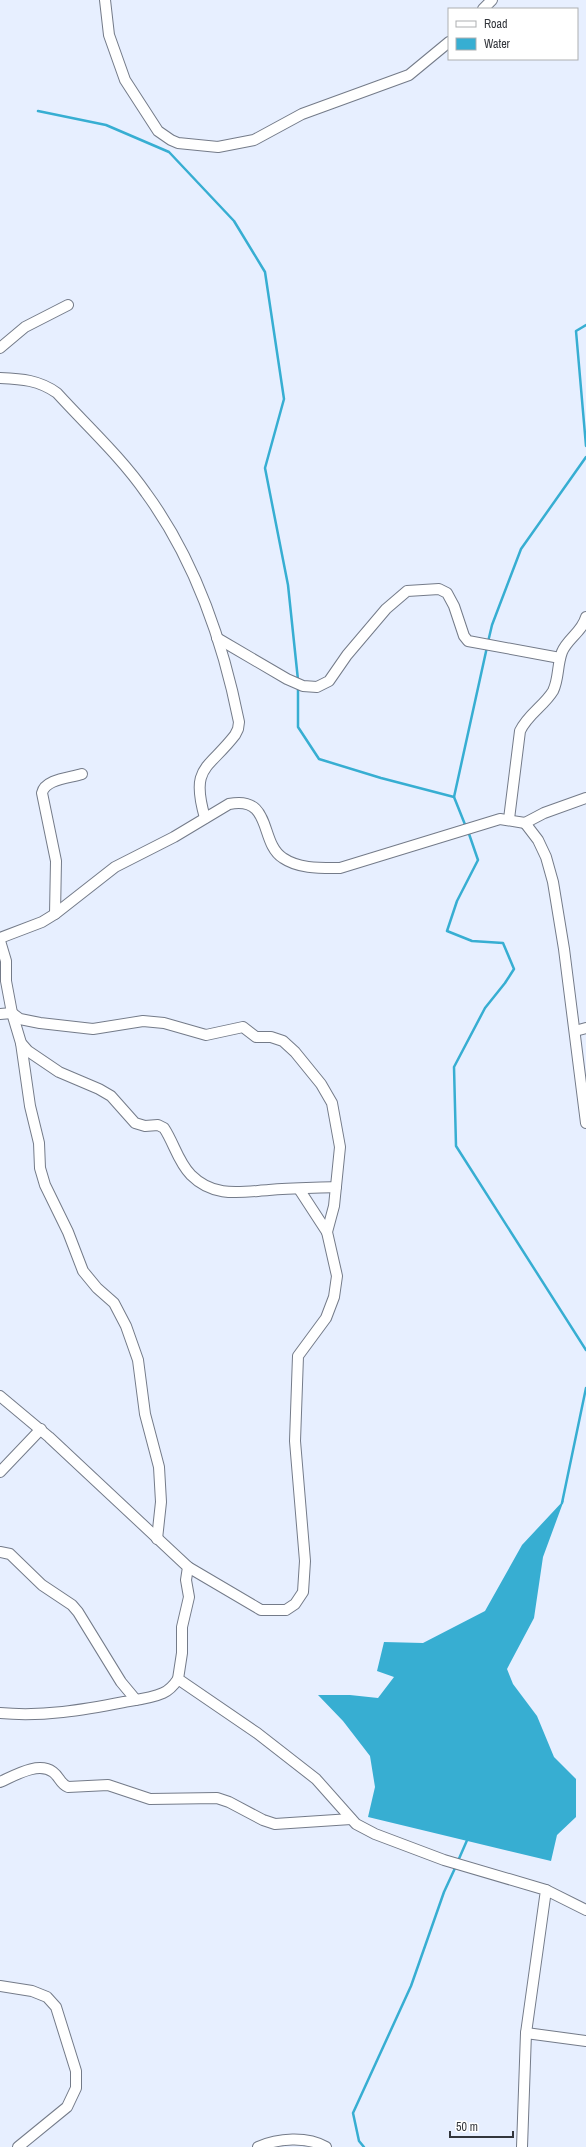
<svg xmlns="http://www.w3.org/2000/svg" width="586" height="2147" font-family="'Archivo Narrow',sans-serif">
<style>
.water{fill:#37aed2}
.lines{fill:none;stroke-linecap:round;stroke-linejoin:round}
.stream{stroke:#37aed2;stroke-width:2.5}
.minor-casing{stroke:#747b89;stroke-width:12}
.minor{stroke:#fff;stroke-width:10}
</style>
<rect width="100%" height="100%" fill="#e7efff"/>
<path class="water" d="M564,1500L543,1557L534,1618L507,1669L513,1684L537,1716L554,1757L576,1779V1817L557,1835L551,1861L368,1817L375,1787L370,1756L343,1721L318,1695H350L378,1698L394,1677L377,1671L384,1642L423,1643L485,1611L522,1545Z"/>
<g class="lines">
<g class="stream">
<path d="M38,111L106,125L169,152L234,221L265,272L284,399L265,468L288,585L298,680"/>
<path d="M586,325L576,331L586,446"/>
<path d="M488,642L492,625L521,549L586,457"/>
<path d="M298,687V727L319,759L381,778L454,797L466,827"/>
<path d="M454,797L487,647"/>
<path d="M468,831L478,860L457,901L447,931L472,941L503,943L514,969L505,983L485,1008L454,1067L456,1146L586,1350"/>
<path d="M562,1503L586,1388"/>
<path d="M458,1861L468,1838"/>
<path d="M364,2147L359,2141L353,2113L411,1986L444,1892L456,1866"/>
</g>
<g class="minor-casing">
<g id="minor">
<path d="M105,0L109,35L125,80L158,131L171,140L178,143L218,147L254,140L302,114L409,75L449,42"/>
<path d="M483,9L492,0"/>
<path d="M0,348L25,327L68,305"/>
<path d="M0,378C22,379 39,380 57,393C87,426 121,457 146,493C195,560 223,642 239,722L238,729L235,735C208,770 190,766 205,818"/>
<path d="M217,638L287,679L303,686L317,687L329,681L347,655L386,609L407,591L439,589L447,593L454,606L464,636L468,641L560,658"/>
<path d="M586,798L544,813L525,823L538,840L546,857L553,882L564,949L586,1123"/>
<path d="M509,819L520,731C528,714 544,706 553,691C559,679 557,665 562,652C567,639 582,632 586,617"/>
<path d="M55,914L56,861L42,793C45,779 70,778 82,774"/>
<path d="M0,938L42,922L55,914L115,867L174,837L229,804C273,795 259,843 283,858C299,869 321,868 340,868L500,819L525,823"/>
<path d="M0,941L6,961V981L12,1013L21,1043L28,1051L59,1072L99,1089L111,1096L135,1123L145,1126L158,1125L164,1128C174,1143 178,1162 191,1175C214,1198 240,1192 269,1190C291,1188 314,1188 336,1187"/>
<path d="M0,1014L12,1013L20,1019L40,1023L93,1029L143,1021L164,1023L206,1035L243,1027L256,1037H271L283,1041L295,1052L321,1084L332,1103L340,1147L334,1206L327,1232L337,1276L334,1297L326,1318L298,1356L295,1441L305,1561L303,1592L295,1604L286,1610H261L188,1567"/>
<path d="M575,1031L586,1028"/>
<path d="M21,1043L30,1106L39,1143L40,1168L45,1185L68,1232L83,1271L97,1288L114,1303L126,1326L138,1360L145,1414L159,1467L161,1502L157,1539"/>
<path d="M299,1189L327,1232"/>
<path d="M0,1396L49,1437L188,1567L186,1580L189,1597L182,1627V1653L178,1679L257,1733L316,1779L356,1824L375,1834L444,1860L546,1890L526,2033L522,2147"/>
<path d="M0,1472L41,1429"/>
<path d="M0,1552L10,1554L42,1585L72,1605L78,1612L121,1682L136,1700"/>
<path d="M0,1713C43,1717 83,1710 124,1702C136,1700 152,1698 163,1693C170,1690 174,1685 178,1679"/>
<path d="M0,1782C14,1776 38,1761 53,1772C60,1777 60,1784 68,1787L108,1785L150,1799L217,1798L229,1802L263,1820L275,1824L351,1819"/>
<path d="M546,1890L586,1910"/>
<path d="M0,1986L32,1991L47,1997L56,2007L76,2071V2088L67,2107L18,2147"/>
<path d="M526,2033L586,2041"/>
<path d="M258,2147C278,2138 307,2136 326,2147"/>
</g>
</g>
<use href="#minor" class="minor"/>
</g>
<rect x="448" y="8" width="130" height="52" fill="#ffffff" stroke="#adafb1"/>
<rect x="456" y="21" width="20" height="6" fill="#ffffff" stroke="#adafb1"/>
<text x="484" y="28" font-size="12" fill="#33363c">Road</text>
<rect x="456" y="38" width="20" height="12" fill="#37aed2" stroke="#adafb1"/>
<text x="484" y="48" font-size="12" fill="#33363c">Water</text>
<path d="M450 2131v6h63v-6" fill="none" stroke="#33363c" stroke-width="2"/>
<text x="456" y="2131" font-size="12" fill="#33363c" stroke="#ffffff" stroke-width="3" paint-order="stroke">50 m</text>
</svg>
